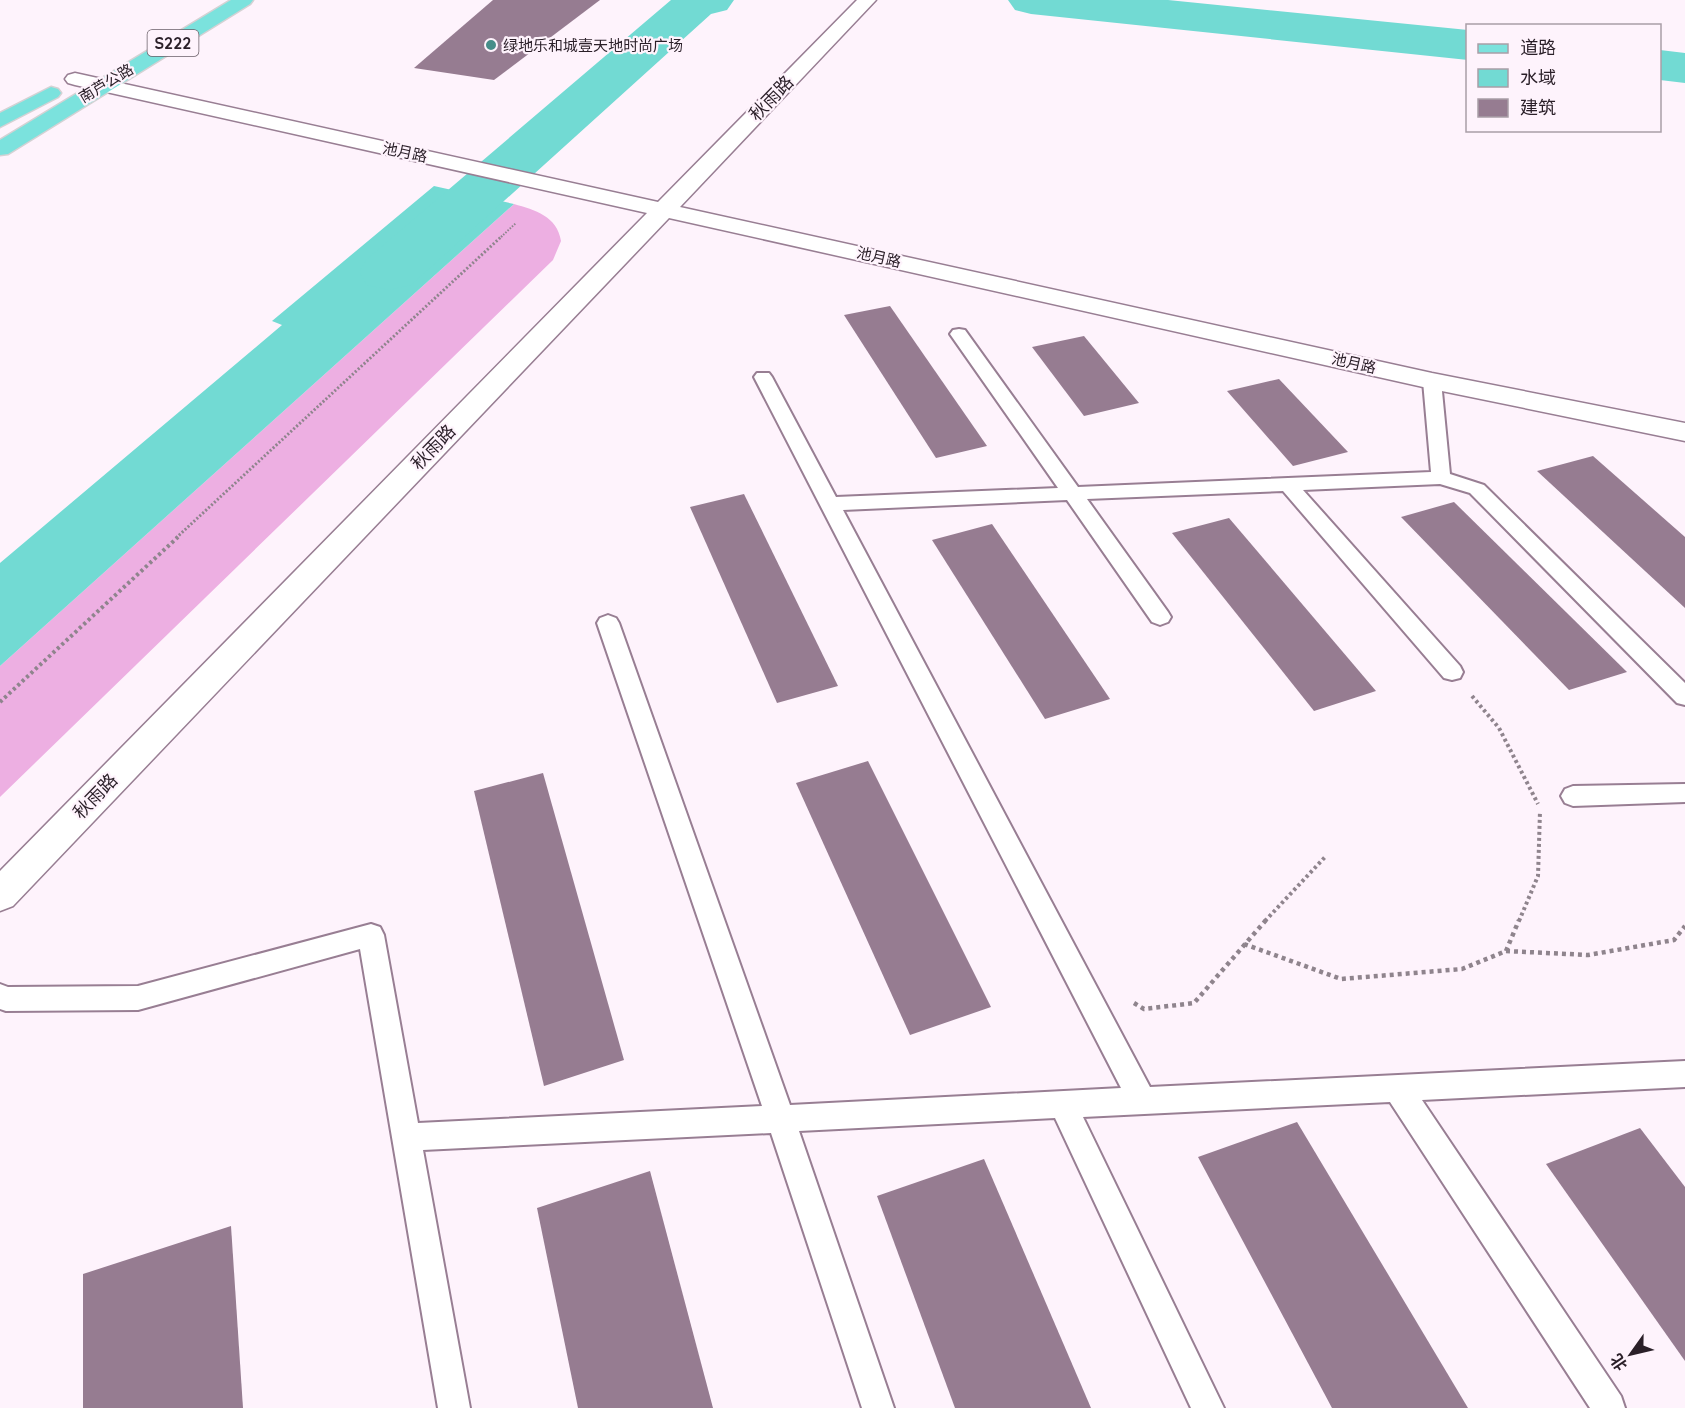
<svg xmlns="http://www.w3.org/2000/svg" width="1685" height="1408" font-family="Quicksand,'Noto Sans SC',sans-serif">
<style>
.forest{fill:#edafe2}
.water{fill:#72dad3}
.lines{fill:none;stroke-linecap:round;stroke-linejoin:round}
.river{fill:#72dad3;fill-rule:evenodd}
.building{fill:#967c91}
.service-casing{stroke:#987e93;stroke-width:4}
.tertiary-casing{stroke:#987e93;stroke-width:3}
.primary-casing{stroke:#d4d2d4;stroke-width:3}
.path-far3{stroke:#8f848d;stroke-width:2;stroke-dasharray:1.5 1.5;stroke-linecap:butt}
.path-far2{stroke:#8f848d;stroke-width:3;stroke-dasharray:2 2;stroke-linecap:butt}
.path-far1{stroke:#8f848d;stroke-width:4;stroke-dasharray:3 3;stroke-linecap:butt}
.path{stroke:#8f848d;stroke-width:4.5;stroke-dasharray:4 4;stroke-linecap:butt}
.service{fill:#fff;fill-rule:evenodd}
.tertiary{fill:#fff;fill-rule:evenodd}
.primary{fill:#7be2dd;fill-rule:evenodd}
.poi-dot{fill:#468d89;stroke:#fef3fc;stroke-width:2}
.labels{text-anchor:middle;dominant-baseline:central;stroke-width:4.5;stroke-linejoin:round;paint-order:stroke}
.far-poi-label{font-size:15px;fill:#2a1f28;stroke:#fef3fc;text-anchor:start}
.far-street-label{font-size:15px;fill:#2a1f28;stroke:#fef3fc}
.shield{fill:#fef3fc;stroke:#6a5f68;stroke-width:1.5}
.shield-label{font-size:16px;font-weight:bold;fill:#2a1f28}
.street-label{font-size:18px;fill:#2a1f28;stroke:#fef3fc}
</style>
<rect width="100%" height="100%" fill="#fef3fc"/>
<path class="forest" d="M514,204C535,210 557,216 561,241L553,260L0,797V666Z"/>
<path class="water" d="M434,186L514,204L0,666V563L282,325L272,321Z"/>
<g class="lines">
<g class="river">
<path d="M671,0H734L727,10L711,14L411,285L389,290L367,285L359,272L367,259Z"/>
<path d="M1008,0H1168L1468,30V60L1031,14L1015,10Z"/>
<path d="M1660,50L1685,53V83L1660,80Z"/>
</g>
</g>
<g class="building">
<path d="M493,0H600L494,80L414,68Z"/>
<path d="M890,306L987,446L936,458L844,315Z"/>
<path d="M1084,336L1139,403L1084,416L1032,347Z"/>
<path d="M1279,379L1348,452L1293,466L1227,391Z"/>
<path d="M1593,456L1685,537V608L1537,471Z"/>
<path d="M744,494L838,686L777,703L690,507Z"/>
<path d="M1454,502L1627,672L1569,690L1401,517Z"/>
<path d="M1229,518L1376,691L1314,711L1172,533Z"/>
<path d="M992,524L1110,699L1045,719L932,540Z"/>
<path d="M868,761L991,1007L910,1035L796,783Z"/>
<path d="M543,773L624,1060L544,1086L474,791Z"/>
<path d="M1297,1122L1468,1408H1332L1198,1157Z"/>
<path d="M1640,1128L1685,1187V1361L1546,1164Z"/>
<path d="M984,1159L1091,1408H955L877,1196Z"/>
<path d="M650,1171L713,1408H578L537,1208Z"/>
<path d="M231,1226L243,1408H83V1274Z"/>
</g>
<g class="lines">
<g class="service-casing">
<g id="service">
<path d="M959,329L965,330L1078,487L1431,472L1423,381L1426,377H1438L1441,381L1450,474L1484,485L1685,683V705L1677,703L1470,493L1440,484L1303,490L1460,666L1463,672L1460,678L1452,680L1444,678L1283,491L1087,499L1168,612L1171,617L1168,622L1160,625L1152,622L1067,500L843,510L1150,1087L1685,1061V1087L1422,1100L1621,1396L1625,1408H1590L1390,1102L1083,1117L1224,1408H1191L1055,1118L799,1131L894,1408H862L771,1133L423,1150L470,1408H438L360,949L138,1010L6,1011L0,1009V984L8,987L138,986L371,924L380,927L384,935L418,1123L762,1106L597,623L600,618L608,615L616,618L619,623L790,1105L1121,1088L754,377L757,373H769L772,377L836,497L1058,488L950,334L953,330Z"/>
<path d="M1685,784V802L1573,806L1565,803L1561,796L1565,789L1573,786Z"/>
</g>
</g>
<g class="tertiary-casing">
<path id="tertiary" d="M857,0H876L680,207L1432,373L1685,423V441L1432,389L669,218L13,906L0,911V871L647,213L75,85L68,83L65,79L68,75L75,73L658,202Z"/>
</g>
<g class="primary-casing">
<g id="primary">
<path d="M231,0H253L250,4L8,154L0,155V140Z"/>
<path d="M51,87L58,89L61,93L58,97L0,127V113Z"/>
</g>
</g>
<path class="path-far3" d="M501,237L516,223"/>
<path class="path-far2" d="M176,538L502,236"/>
<g class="path-far1">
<path d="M1472,696L1499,728L1538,804"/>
<path d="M0,702L178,537"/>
<path d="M1265,921L1326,856"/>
<path d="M1519,921L1538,876L1540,811"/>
</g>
<g class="path">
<path d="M1244,944L1341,979L1462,969L1506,951L1519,920"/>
<path d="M1506,951L1588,955L1674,940L1685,926"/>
<path d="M1134,1003L1144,1009L1194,1003L1266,920"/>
</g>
<use href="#service" class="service"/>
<use href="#tertiary" class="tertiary"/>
<use href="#primary" class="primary"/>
</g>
<circle class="poi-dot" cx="491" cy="45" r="6"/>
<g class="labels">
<g class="far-poi-label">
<text x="503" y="45">绿地乐和城壹天地时尚广场</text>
</g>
<g class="far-street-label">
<text transform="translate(106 83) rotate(-31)">南芦公路</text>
<text transform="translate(405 152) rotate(12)">池月路</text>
<text transform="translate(879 257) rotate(13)">池月路</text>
<text transform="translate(1354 363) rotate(13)">池月路</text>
</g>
<rect class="shield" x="147.5" y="30" width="51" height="26" rx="4.5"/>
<g class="shield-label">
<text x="173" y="43">S222</text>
</g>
<g class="street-label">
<text transform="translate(771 98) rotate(-46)">秋雨路</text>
<text transform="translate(433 447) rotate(-46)">秋雨路</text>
<text transform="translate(95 796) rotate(-46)">秋雨路</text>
</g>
</g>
<rect x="1466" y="24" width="195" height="108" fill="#fef3fc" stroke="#a99ea7" stroke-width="1.5"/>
<rect x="1478" y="44" width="30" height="9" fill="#7be2dd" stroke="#a99ea7" stroke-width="1.5"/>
<text x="1520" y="54" font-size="18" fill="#2a1f28">道路</text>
<rect x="1478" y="69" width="30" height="18" fill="#72dad3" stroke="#a99ea7" stroke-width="1.5"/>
<text x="1520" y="84" font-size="18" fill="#2a1f28">水域</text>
<rect x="1478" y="99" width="30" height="18" fill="#967c91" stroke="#a99ea7" stroke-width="1.5"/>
<text x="1520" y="114" font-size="18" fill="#2a1f28">建筑</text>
<g transform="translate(1631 1354) rotate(236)" stroke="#fef3fc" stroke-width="4.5" paint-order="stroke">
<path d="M0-4.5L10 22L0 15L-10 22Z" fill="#2a1f28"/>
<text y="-9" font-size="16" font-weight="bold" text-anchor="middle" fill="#2a1f28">北</text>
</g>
</svg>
